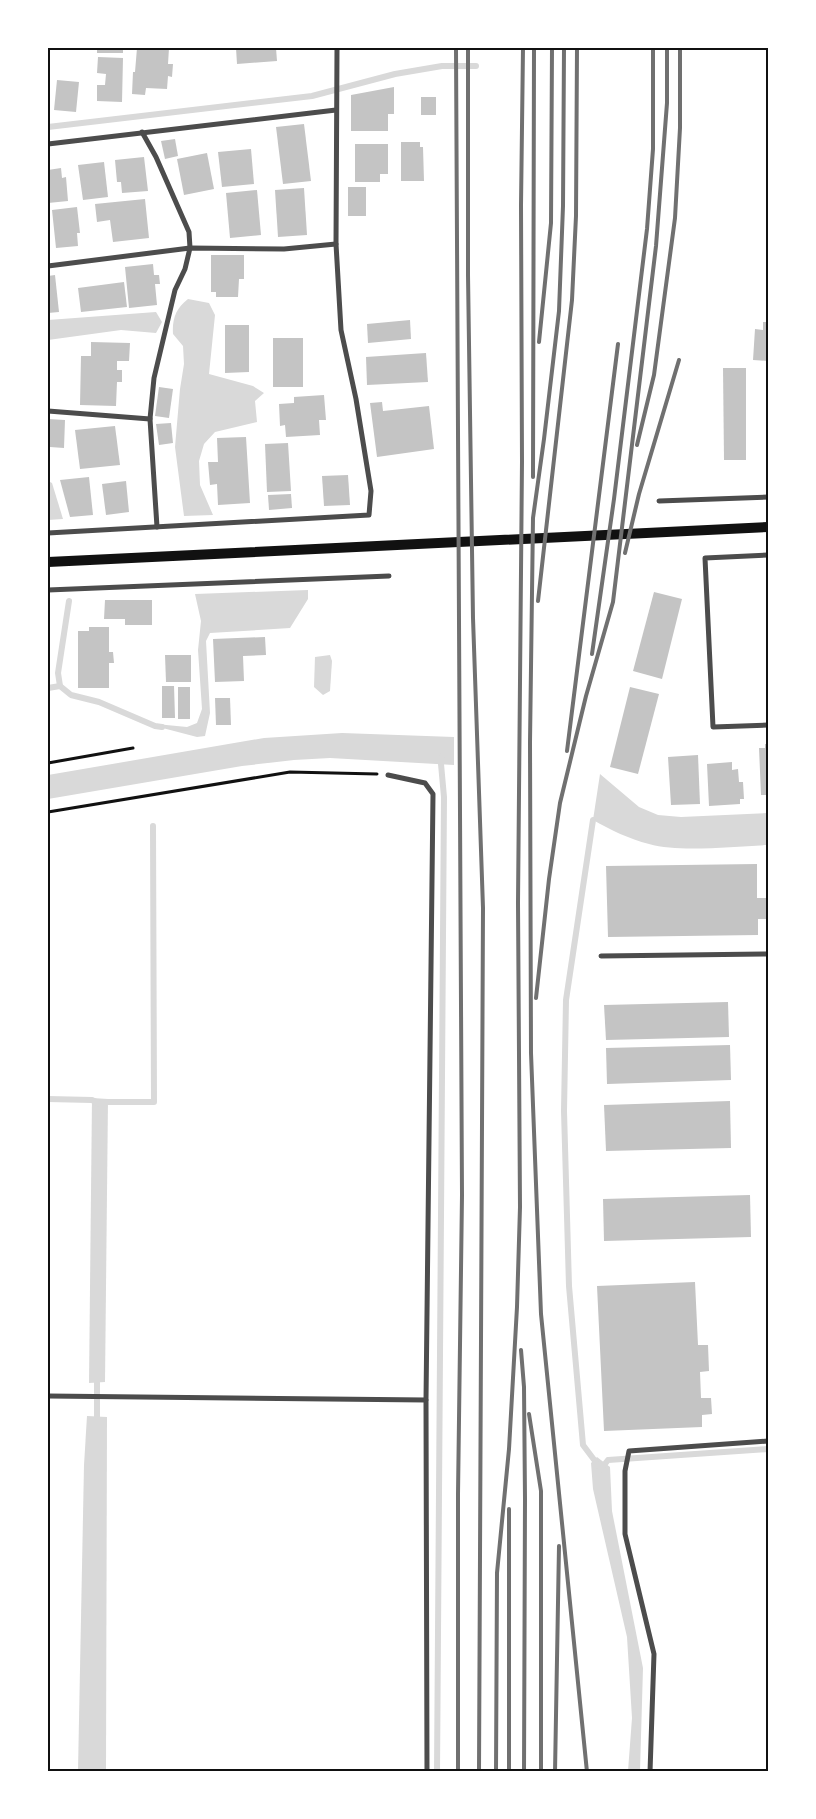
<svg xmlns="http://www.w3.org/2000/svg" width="816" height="1819" font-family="Lora,serif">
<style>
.water{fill:#d9d9d9}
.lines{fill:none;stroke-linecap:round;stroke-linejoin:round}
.stream{stroke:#d9d9d9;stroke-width:6}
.building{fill:#c4c4c4}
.path{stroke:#111;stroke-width:3}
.minor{stroke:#4c4c4c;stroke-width:5}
.secondary{stroke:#111;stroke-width:10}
.rail{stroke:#707070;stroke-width:4}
.neatline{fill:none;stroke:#111;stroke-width:2}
</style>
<rect width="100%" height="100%" fill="#fff"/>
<g class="water">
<path d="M188,299L209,303L215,315L209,374L253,386L264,393L255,401L257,422L215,432L204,444L199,461L200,485L213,515L184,516L175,447L180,389L184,364L183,346L173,334C172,319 176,308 188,299Z"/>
<path d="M156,312L162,322L156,333L121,330L48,340V320Z"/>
<path d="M48,481L52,483L63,519L48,520Z"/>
<path d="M308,590V599L290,628L210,633L206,641L210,713L205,736L197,737L155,726L156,724L187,727L197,723L202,709L198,650L201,621L195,594Z"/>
<path d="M330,655L332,661L330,691L323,695L314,687L315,657Z"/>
<path d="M342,733L454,737V765L330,758L294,760L242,766L48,799V775L264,738Z"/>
<path d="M600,774L639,807L658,815L681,817L768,813V845C734,846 681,853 649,844C629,839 611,830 593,820Z"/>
<path d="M92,1098L108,1099L105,1382L89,1383Z"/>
<path d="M87,1416L107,1417L106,1771H78L84,1465Z"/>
<path d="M597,1457L610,1467L612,1511L643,1668L640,1771H628L632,1718L627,1637L593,1489L591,1463Z"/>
</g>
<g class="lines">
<g class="stream">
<path d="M48,127L312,96L395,74L442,66H476"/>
<path d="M69,601L58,673L60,686L71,695L99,702L155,726L162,727"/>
<path d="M48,688L60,686"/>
<path d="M593,820L566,1000L564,1111L569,1286L583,1445L601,1469L608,1460L768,1449"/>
<path d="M48,1099L92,1100L100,1104L107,1102H154L153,826"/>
<path d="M97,1375V1425"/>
<path d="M437,1772L444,797L441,764L442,756"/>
</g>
</g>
<g class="building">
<rect x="97" y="48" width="26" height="5"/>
<path d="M137,48H169L168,64H173L172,77L168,76L167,89L146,88L145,95L132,94L133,72H135Z"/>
<path d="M236,48H276L277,61L237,64Z"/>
<path d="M98,57L123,58L122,102L97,101V85H105L106,74L97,73Z"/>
<path d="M57,80L79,82L76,112L54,110Z"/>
<path d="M394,87V114H388V131H351V95Z"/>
<rect x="421" y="97" width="15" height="18"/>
<path d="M304,124L311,181L283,184L276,127Z"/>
<path d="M175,139L178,156L165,159L161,141Z"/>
<path d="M401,142H420V147H423L424,181H401Z"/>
<path d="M355,144H388V174H380V182H355Z"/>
<path d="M251,149L254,184L222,187L218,152Z"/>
<path d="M207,153L214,189L184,195L177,159Z"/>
<path d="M144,157L148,191L122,193L121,182H117L115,160Z"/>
<path d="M104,162L108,197L83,200L78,165Z"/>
<path d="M61,168L62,178L66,177L68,201L48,203V170Z"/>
<rect x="348" y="187" width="18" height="29"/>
<path d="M304,188L307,235L278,237L275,190Z"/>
<path d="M257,190L261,235L230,238L226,193Z"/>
<path d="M145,199L149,238L113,242L110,220L97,222L95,204Z"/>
<path d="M77,207L80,233H77L78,246L56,248L52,210Z"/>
<path d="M211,255H244V279H239L238,297H216V292H211Z"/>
<path d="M153,264L154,275H159L160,284H155L157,305L129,308L125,267Z"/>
<path d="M55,275L59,312L48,313V276Z"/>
<path d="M124,282L127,307L81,312L78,288Z"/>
<path d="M410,320L411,339L368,343L367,324Z"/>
<path d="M763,322H768V361L753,360L755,329L763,330Z"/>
<path d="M225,325H249V372L225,373Z"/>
<rect x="273" y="338" width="30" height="49"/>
<path d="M91,342L130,343L129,361H117V370H122V382H117L116,406L80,405L81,356H91Z"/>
<path d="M426,353L428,382L367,385L366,357Z"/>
<path d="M723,368H746V460H724Z"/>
<path d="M159,387L173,389L169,418L155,416Z"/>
<path d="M324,395L326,420H319L320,435L286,437L285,425L280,426L279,404L294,403V397Z"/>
<path d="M382,402L383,411L429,406L434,449L377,457L370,403Z"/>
<path d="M48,419L65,420L64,448L50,447L49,457H48Z"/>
<path d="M171,423L173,443L159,445L156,424Z"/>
<path d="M115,426L120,465L80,469L75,430Z"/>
<path d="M246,437L250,503L218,505L217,484L210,485L208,462H218L217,438Z"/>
<path d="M288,443L291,491L267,492L265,444Z"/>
<path d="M348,475L350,505L324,506L322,476Z"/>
<path d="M89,477L93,515L70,517L60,480Z"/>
<path d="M126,481L129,512L106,515L102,484Z"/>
<path d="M291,494L292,508L269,510L268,495Z"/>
<path d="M654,592L682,599L662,679L633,671Z"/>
<path d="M105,600H152V625H125V619H104Z"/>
<path d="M89,627H109V652H113L114,663H109V688H78V631H89Z"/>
<path d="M265,637L266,655L243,656L244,681L215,682L213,639Z"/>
<path d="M165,655H191V682H166Z"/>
<path d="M162,686H174L175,718H162Z"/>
<rect x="178" y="687" width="12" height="32"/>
<path d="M630,687L659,694L638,774L610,767Z"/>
<path d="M215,698H230L231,725H216Z"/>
<path d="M765,744H768V795H761L759,748H765Z"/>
<path d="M698,755L700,804L671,805L668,757Z"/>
<path d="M732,762V770L738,769L739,782H743L744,799H740V804L709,806L707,764Z"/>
<path d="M757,864V898H768V919H758V935L608,937L606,866Z"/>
<path d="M728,1002L729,1037L606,1040L604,1005Z"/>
<path d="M730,1045L731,1080L607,1084L606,1048Z"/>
<path d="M730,1101L731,1148L606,1151L604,1105Z"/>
<path d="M750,1195L751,1237L604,1241L603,1199Z"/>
<path d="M695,1282L698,1345H708L709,1371L700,1372L701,1398H711L712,1414L702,1415V1427L604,1431L597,1286Z"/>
</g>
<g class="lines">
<g class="path">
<path d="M48,763L133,748"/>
<path d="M48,812L290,772L377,774"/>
</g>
<g class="minor">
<path d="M142,132L156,157L189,232L190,248L185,269L175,290L154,378L150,419L157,527"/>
<path d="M48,144L336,110"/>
<path d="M48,266L190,248L284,249L336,244"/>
<path d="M48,411L150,419"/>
<path d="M659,501L768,497"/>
<path d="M48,533L369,515L371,491L356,399L341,330L336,244L337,48"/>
<path d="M768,555L705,558L713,727L768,725"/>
<path d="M48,590L389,576"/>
<path d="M388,775L425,783L433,794L426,1400"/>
<path d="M601,956L768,954"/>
<path d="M48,1396L426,1400L427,1772"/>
<path d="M650,1772L654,1654L625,1534V1471L629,1451L768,1441"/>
</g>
<path class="secondary" d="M48,562L768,527"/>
<g class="rail">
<path d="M456,48L462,1195L458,1494V1772"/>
<path d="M468,48V275L473,618L483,908L479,1772"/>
<path d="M564,48L563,206L559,311L544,439L533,518L530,742L531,1053L541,1314L587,1772"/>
<path d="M539,342L551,223L552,48"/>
<path d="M637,445L654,375L675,218L680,128V48"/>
<path d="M533,477L534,48"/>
<path d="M625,553L639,494L679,360"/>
<path d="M538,601L572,300L576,216L577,48"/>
<path d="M592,654L614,499L647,229L653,149V48"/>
<path d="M567,751L618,344"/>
<path d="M536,998L549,879L560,803L586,696L613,602L656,246L667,103V48"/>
<path d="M521,1350L524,1387L525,1499L524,1772"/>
<path d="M529,1414L541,1491V1772"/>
<path d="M496,1772L497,1573L509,1449L517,1307L520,1207L518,903L522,461L521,205L523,48"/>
<path d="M509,1772V1509"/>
<path d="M555,1772L559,1546"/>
</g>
</g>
<rect width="816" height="1819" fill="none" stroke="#ffffff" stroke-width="98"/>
<rect x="49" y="49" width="718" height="1721" class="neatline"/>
</svg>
